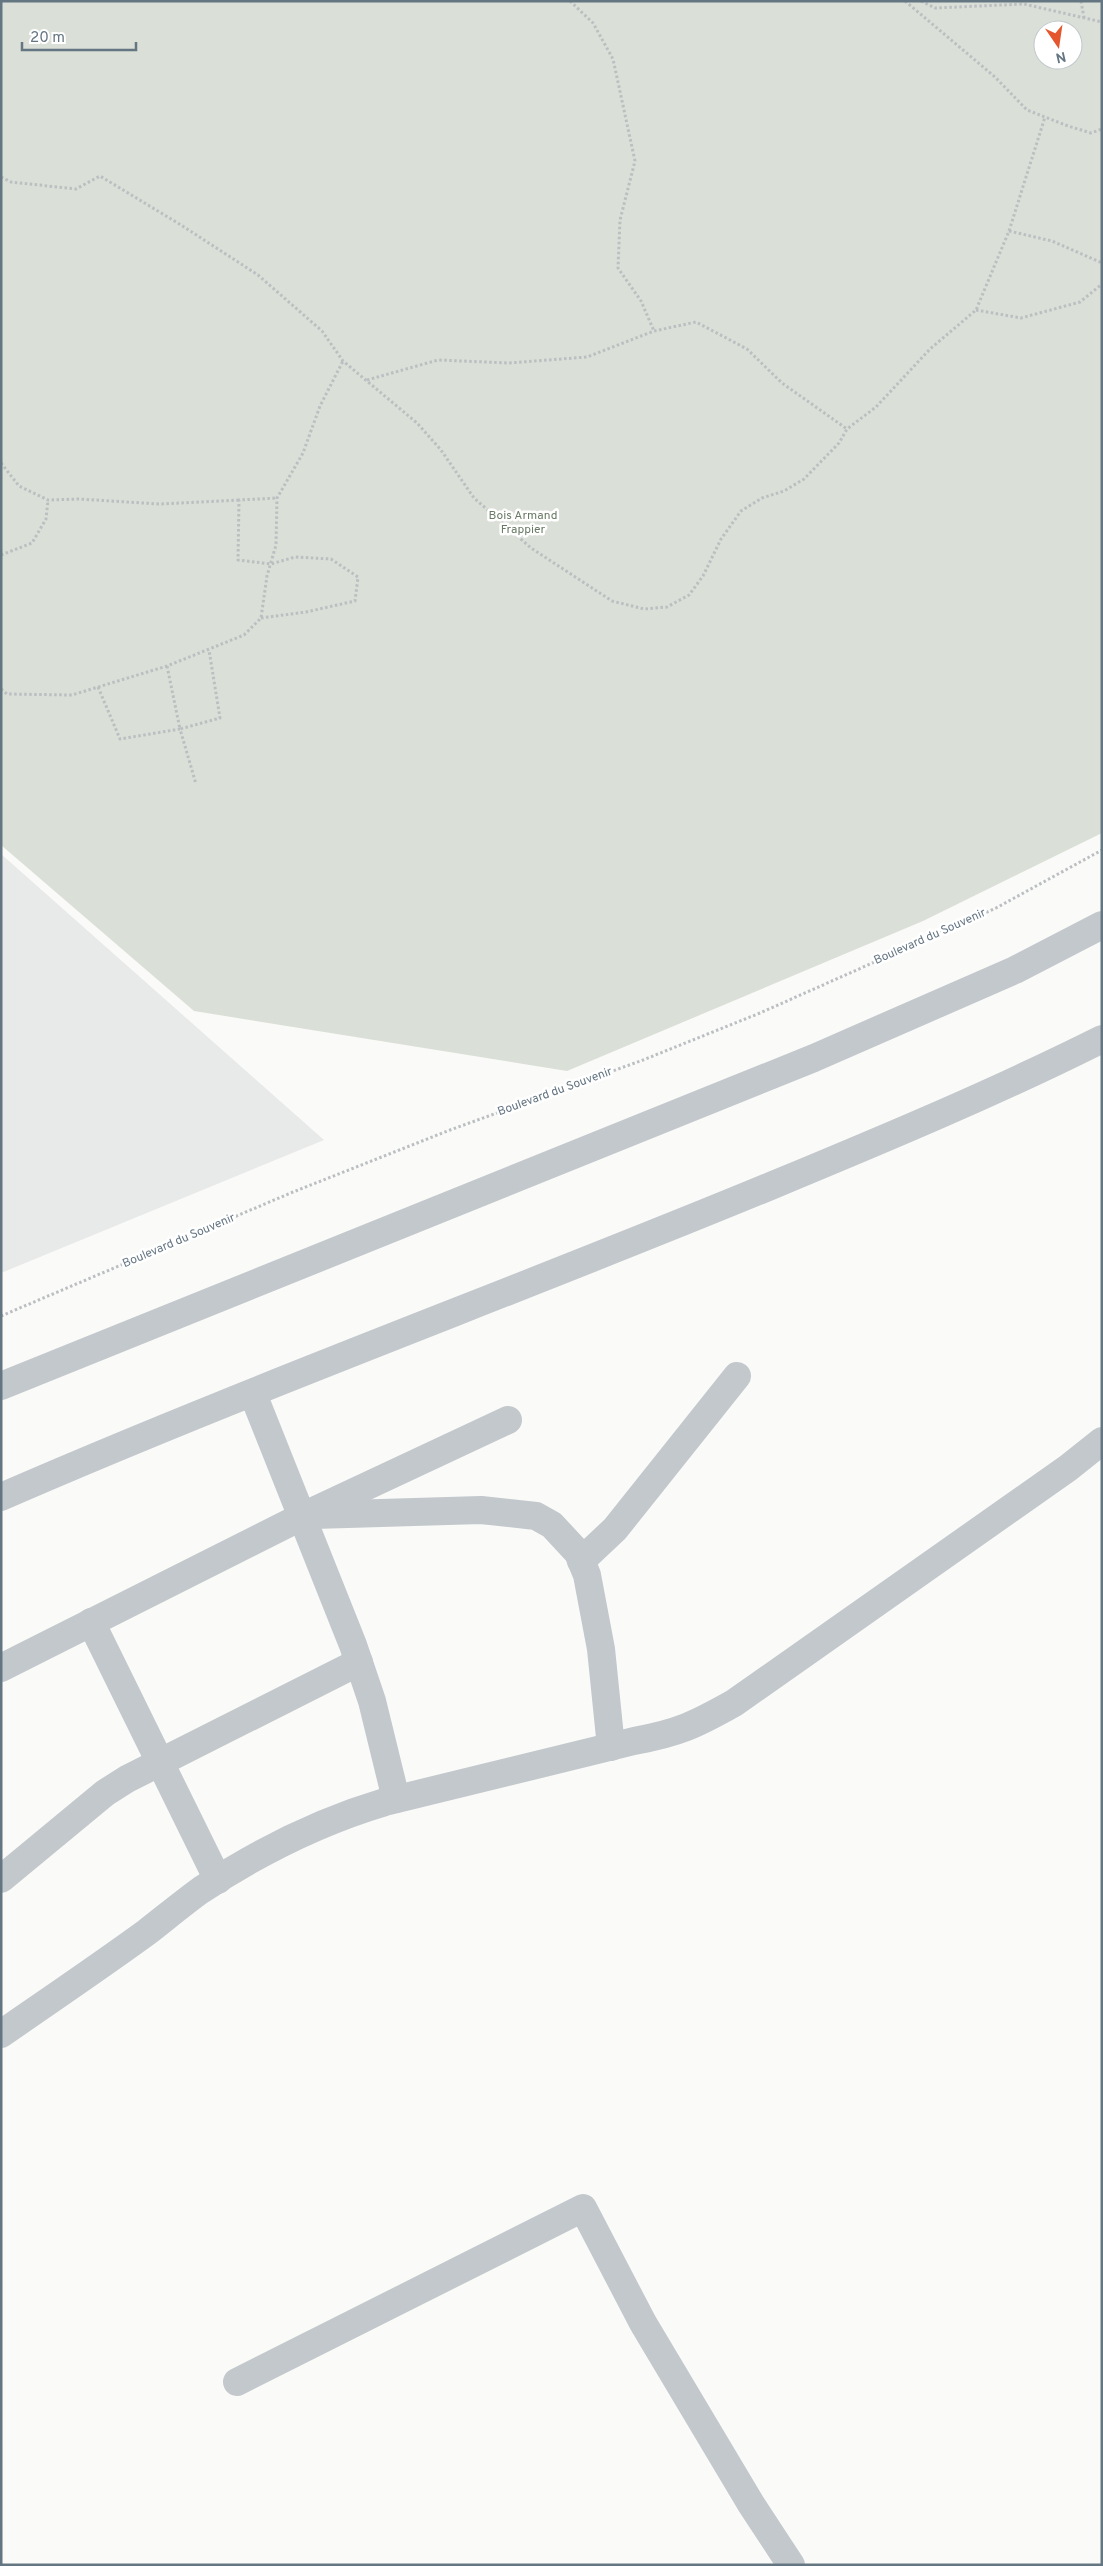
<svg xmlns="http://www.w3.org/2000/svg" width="1103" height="2566" font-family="Overpass,sans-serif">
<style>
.built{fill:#e8e9e9}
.green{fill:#dadfd7;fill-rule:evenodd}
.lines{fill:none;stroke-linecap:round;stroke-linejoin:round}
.path{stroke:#bbbfc2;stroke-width:3;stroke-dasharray:2.5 2.5;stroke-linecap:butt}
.minor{stroke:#c3c8cc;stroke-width:28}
.labels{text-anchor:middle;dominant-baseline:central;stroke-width:5;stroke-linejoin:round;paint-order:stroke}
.park-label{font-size:12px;fill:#687a64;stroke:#fff}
.street-label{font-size:12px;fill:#657683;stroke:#fff}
</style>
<rect width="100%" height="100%" fill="#fafaf8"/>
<path class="built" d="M1,854L324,1140L1,1273Z"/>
<path class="green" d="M1,1H1102V833L923,921L567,1071L194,1011L1,845ZM1043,30H1073V60H1043Z"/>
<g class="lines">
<g class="path">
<path d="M570,1L593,23L613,59L635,161L620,220L618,268L641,301L654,331"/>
<path d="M905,1L995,77L1027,110L1068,126L1091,133L1102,129"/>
<path d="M921,1L935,8L1024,4L1102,22"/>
<path d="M1081,1L1084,18"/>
<path d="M1,177L11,182L76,189L100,176L181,225L258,275L322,331L343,361L417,423L441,450L474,498L531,548L612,601L644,609L667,607L689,595L703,576L721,539L741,511L762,498L784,491L804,479L839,443L847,429L876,407L930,349L976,310L1009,231L1045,117"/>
<path d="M1009,231L1052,241L1102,263"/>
<path d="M976,310L1021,318L1080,302L1102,284"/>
<path d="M367,380L438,360L509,363L587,357L654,331L696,322L747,349L782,383L847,429"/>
<path d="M1,463L19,486L48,500L79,499L159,504L239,500"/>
<path d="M1,555L32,543L46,519L48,500"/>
<path d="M261,618L306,612L355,601L358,577L331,559L295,557L271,564L238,560L239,500L277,498"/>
<path d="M167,666L180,729L220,718L209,650"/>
<path d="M98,687L120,739L180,729L196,784"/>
<path d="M1,689L7,694L72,695L167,666L244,635L261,618L267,576L276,545L277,498L303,453L320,406L343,361"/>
<path d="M1,1316L293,1192L450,1130L643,1060L760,1013L996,908L1102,850"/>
</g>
<g class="minor">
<path d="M1,1386L814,1058L1015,970L1102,925"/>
<path d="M253,1394L353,1645L372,1701L396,1799"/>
<path d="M1,1497C256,1386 517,1291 773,1185C884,1139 994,1093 1102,1039"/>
<path d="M314,1515L481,1510L536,1516L552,1525L578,1553L587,1575L601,1649L611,1747"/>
<path d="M581,1561L615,1529L737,1376"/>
<path d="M91,1622L218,1880"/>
<path d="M1,1668L303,1516L508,1420"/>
<path d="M1,1879L105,1793L127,1779L359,1662"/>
<path d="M1,2034C50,2000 99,1967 147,1932C165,1918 183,1903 201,1890C257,1853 321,1821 385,1802L634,1741C678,1733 695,1725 734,1703L1068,1468L1102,1441"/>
<path d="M237,2382L583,2208L643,2323L751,2504L791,2565"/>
</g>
</g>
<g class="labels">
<g class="park-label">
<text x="523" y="516">Bois Armand<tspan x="523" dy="14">Frappier</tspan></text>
</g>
<g class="street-label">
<text transform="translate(930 937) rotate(-24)">Boulevard du Souvenir</text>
<text transform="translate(555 1092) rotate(-20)">Boulevard du Souvenir</text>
<text transform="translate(179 1241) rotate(-23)">Boulevard du Souvenir</text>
</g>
</g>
<rect width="1103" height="2566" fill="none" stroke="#657683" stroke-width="5"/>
<g transform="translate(1058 45) rotate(167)"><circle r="24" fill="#ffffff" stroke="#c1c8cd"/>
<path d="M0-4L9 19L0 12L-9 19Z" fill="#e4572e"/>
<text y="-8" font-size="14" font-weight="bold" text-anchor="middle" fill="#657683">N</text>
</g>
<path d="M22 42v8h114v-8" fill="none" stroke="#657683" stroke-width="2.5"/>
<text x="30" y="42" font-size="15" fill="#657683" stroke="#ffffff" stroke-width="4" paint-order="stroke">20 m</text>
</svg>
